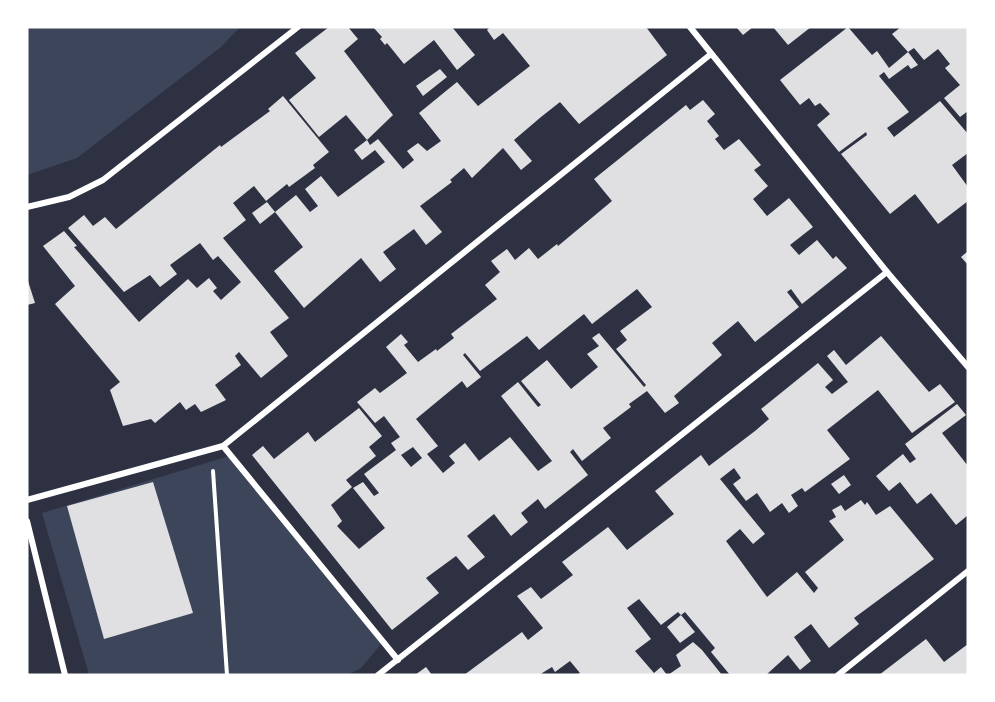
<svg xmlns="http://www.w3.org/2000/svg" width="995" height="702" font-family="'Varela Round',sans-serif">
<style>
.green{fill:#3c4559}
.building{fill:#e0e0e3;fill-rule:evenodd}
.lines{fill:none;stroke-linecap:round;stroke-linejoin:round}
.path{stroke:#fff;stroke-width:4}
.minor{stroke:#fff;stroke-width:6}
</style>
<rect width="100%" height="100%" fill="#2d3142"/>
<g class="green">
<path d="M27,27H240L221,47L77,158L27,175Z"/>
<path d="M229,456L382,643L360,669L346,675H89L42,513Z"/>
</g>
<g class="building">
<path d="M329,27H348L358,39L344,51L393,115L367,140L370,145L378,139L403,169L414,160L407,151L418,143L427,151L441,141L419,113L457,82L478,106L530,66L503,33L494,40L487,30L490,27H646L667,55L579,124L560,102L541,117L514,140L532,161L521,170L503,148L472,178L464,168L450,180L452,182L420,206L442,232L426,245L414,229L383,252L396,269L380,282L361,258L304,308L274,271L303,247L275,212L296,195L310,212L318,206L305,189L321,176L338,197L385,162L375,150L362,160L354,150L367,140L346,115L319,137L289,100L316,78L295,53Z"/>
<path d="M373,27H452L475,55L457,70L434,40L404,64L387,43L385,45L380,39L382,37Z"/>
<path d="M736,27H753L743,35Z"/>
<path d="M773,27H811L788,45Z"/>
<path d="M848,27L872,55L877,51L889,68L908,52L918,65L911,69L908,65L889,79L884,72L879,76L909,112L887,128L894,137L940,101L968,134V153L952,165L968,187V201L938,224L915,194L890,214L841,154L867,135L866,132L839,152L817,125L830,114L820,103L815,106L809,98L800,105L780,80Z"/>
<path d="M901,27H968V111L960,117L944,98L960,85L945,68L950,64L938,49L924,60L914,48L908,52L892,34Z"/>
<path d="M440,69L447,77L423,96L416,86Z"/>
<path d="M283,96L329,152L313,165L315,168L289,187L287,184L266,201L254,186L233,203L246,220L223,238L289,318L270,332L288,356L261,378L239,352L235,356L241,365L215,385L226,400L201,412L195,404L186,410L180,402L155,423L151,419L123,426L110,390L120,382L55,304L75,286L43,246L64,231L77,246L74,247L139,322L188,279L197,288L209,278L217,288L213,291L221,300L241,282L218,256L213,260L200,243L170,265L177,274L160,287L150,275L124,292L68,228L84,215L93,226L105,217L116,229L220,145L221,147L270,111L268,109Z"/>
<path d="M703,100L715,114L707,121L719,136L715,139L724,150L739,139L761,165L754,170L768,186L753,199L767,216L789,198L813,227L790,245L799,255L817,240L833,259L836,256L847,268L802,304L791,289L787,292L799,307L755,342L738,321L712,343L722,355L674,396L679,403L665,413L647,391L629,404L631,407L603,428L611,438L582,461L573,449L570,452L588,475L545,509L538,499L521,513L528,522L511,536L494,514L467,536L485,557L468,570L456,556L426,578L439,593L392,630L252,455L263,446L274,459L308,432L315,442L359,408L382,436L369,447L376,456L346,480L352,487L331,505L342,521L337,526L359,549L385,528L353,488L363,482L374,496L379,493L364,474L396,450L391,443L400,437L384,416L375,423L357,402L375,388L380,393L407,373L386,347L401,334L408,342L404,345L418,362L436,349L437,351L454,338L451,334L497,299L485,285L500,272L491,261L507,249L515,260L529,248L538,259L557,244L558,246L612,201L594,179L686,105L690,110ZM637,289L652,307L620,331L627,340L616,349L646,385L644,387L599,333L592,338L599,346L587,354L598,367L571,389L547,360L521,381L541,405L538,407L518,382L501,396L552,461L538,471L510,437L479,461L465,443L449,456L455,463L443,473L427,454L438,446L416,419L462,381L467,388L481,377L463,355L465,353L480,371L527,336L539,350L584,314L592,324ZM413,447L422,458L411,467L401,455Z"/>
<path d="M267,202L275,212L260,224L252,213Z"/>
<path d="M968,251V265L961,257Z"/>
<path d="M27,278L35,303L27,305Z"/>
<path d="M881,336L929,392L940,384L955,402L912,433L878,390L827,430L850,459L805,492L802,488L791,495L798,506L789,513L782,503L770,512L757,493L746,501L733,484L741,478L734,468L720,479L765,534L753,544L740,529L726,541L767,597L797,572L814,593L818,588L805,572L844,540L829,521L836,517L832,510L841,505L845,511L861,500L865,505L867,502L876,515L890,506L934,559L854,618L859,624L829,648L811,624L794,637L811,661L800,670L788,655L766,675H730L711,652L715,648L685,612L681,615L678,612L661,625L639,599L627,608L651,639L635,651L654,673L661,667L667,675H576L580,673L570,661L555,672L552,667L539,675H464L522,632L528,640L543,628L517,596L531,587L541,599L573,575L562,562L608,527L627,550L674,514L655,491L701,455L709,466L755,431L769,419L761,409L818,363L833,380L825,387L832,394L848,382L827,356L834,350L846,365Z"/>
<path d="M957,404L966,415L942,433L968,466V515L956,525L931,493L917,504L900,482L889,491L876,476L903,454L910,463L916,459L905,444Z"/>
<path d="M844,475L851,485L839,494L831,484Z"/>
<path d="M153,482L193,613L104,639L67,506Z"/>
<path d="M681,615L695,632L680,643L667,627Z"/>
<path d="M926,639L944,662L968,644V675H879Z"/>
<path d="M693,642L702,650L722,675H668L681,666L676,655Z"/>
<path d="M426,667L432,675H415Z"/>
</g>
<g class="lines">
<path class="path" d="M213,471L227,675"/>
<g class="minor">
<path d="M690,27L887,272L968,367"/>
<path d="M27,207L69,197L103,180L298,27"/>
<path d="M223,446L398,660"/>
<path d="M27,500L223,446L711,54"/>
<path d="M27,521L65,675"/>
<path d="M378,675L887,272"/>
<path d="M838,675L968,571"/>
</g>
</g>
<rect width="995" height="702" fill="none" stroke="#ffffff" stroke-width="57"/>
</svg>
